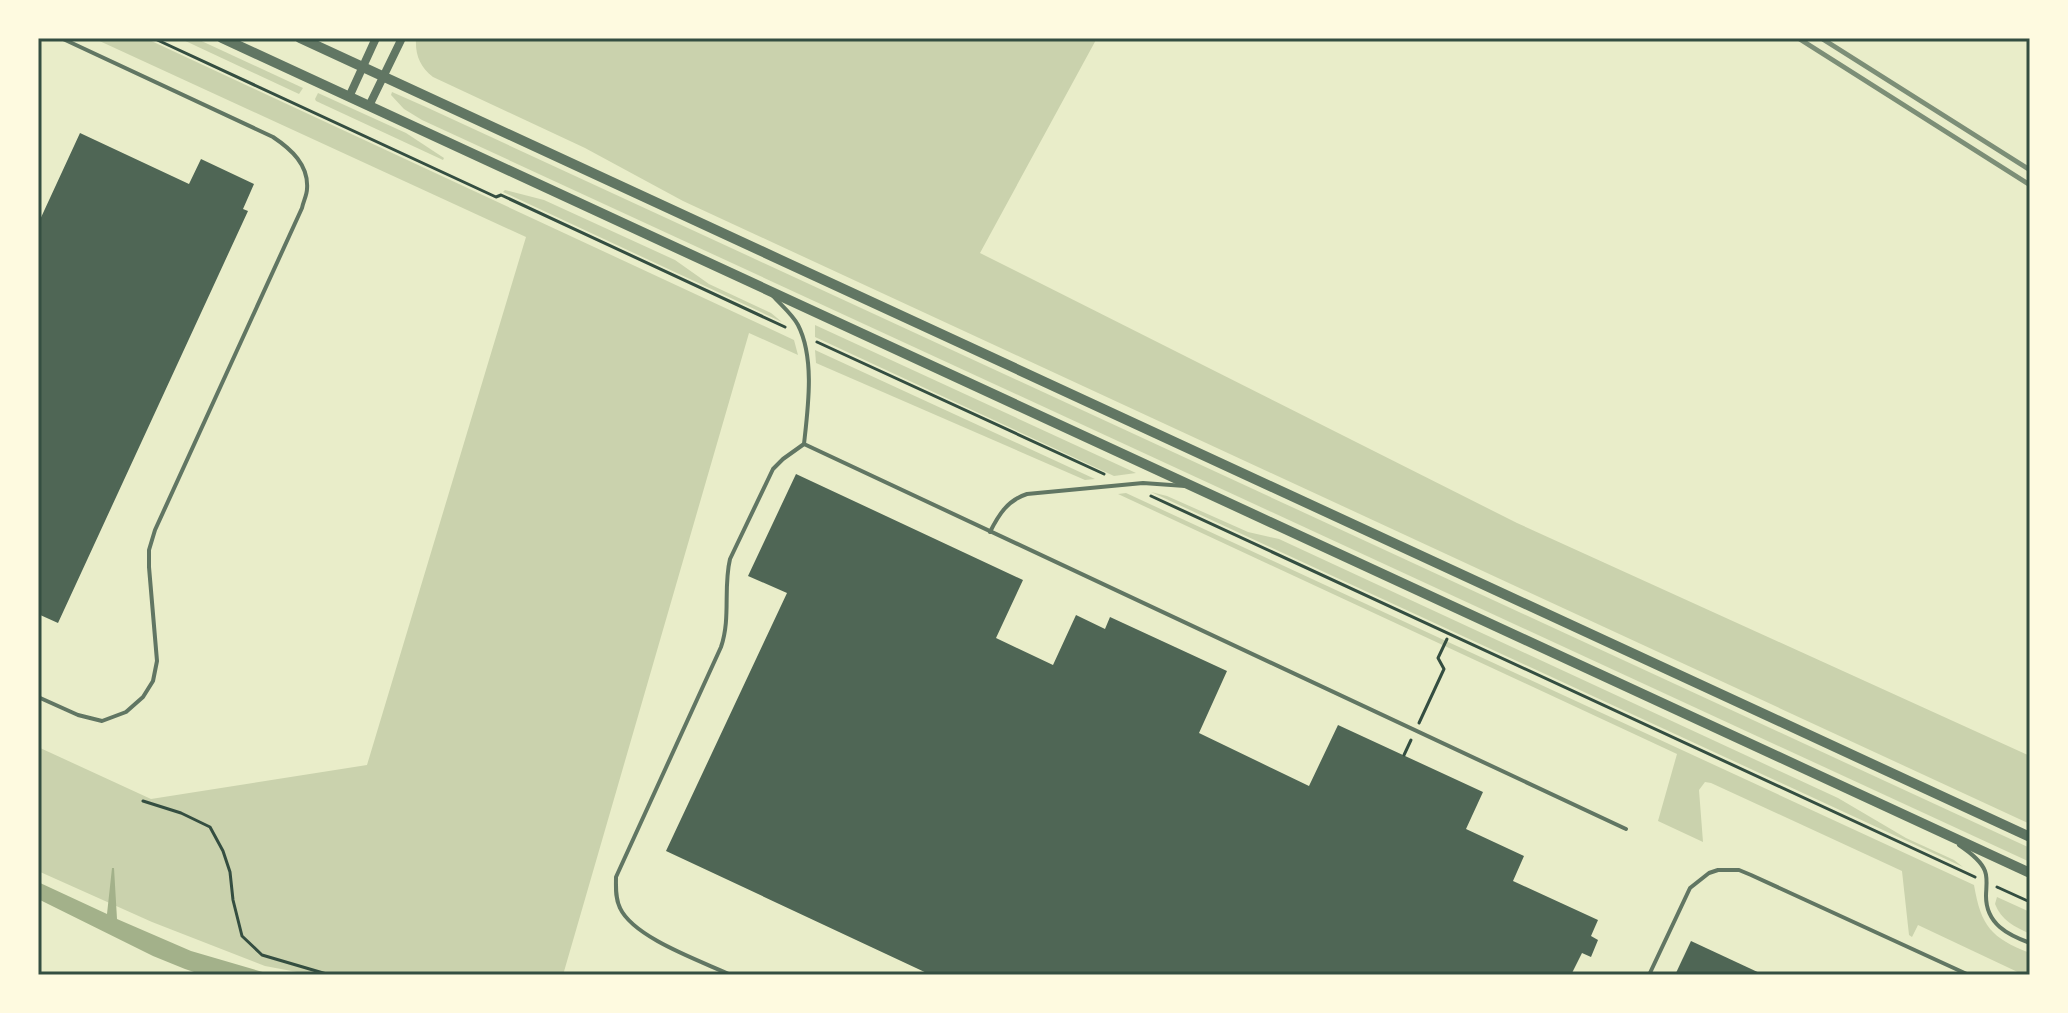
<svg xmlns="http://www.w3.org/2000/svg" width="2068" height="1013" font-family="'Varela Round',sans-serif">
<style>
.green{fill:#cad2ad}
.water{fill:#a3b18a}
.building{fill:#4f6655}
.lines{fill:none;stroke-linecap:round;stroke-linejoin:round}
.path{stroke:#344e41;stroke-width:3}
.service{stroke:#617663;stroke-width:4}
.minor{stroke:#617663;stroke-width:8}
.tertiary{stroke:#617663;stroke-width:10}
.rail{stroke:#7c8e77;stroke-width:5}
.neatline{fill:none;stroke:#344e41;stroke-width:3}
</style>
<rect width="100%" height="100%" fill="#e9edc9"/>
<g class="green">
<path d="M93,38H145L794,340L798,355L749,333L563,975H313L265,966L152,922L38,871V747L151,799L367,765L526,237Z"/>
<path d="M179,38H195L303,88L299,94Z"/>
<path d="M416,38H1097L980,253L1517,523L2030,756V824L683,201L585,148L433,77C420,67 415,55 416,38Z"/>
<path d="M392,92L426,107L2030,848V862L422,120L404,109L391,95Z"/>
<path d="M318,93L406,133L444,158L443,160L316,101L315,99Z"/>
<path d="M505,190L544,200L675,260L709,284L771,313L782,322L503,192Z"/>
<path d="M815,325L1136,473L1114,476L815,337Z"/>
<path d="M815,350L1095,479L1085,480L816,363Z"/>
<path d="M1151,492L1167,496L1248,532L1279,539L1838,798L1906,838L1954,860L1963,867Z"/>
<path d="M1126,493L1974,885C1981,926 1991,938 2030,953V975H2024L1918,925L1912,937L1909,935L1902,871L1711,783L1705,782L1699,790L1703,842L1658,821L1677,754L1118,494Z"/>
<path d="M1997,897L2030,912V934C2015,927 2001,920 1995,904Z"/>
</g>
<path class="water" d="M112,868H114L117,919L191,951L273,975H203L185,969L153,956L38,899V882L107,914Z"/>
<g class="building">
<path d="M80,133L189,184L201,159L254,184L243,209L248,211L58,623L38,614V224Z"/>
<path d="M796,474L1023,580L996,638L1053,665L1076,615L1105,629L1110,617L1227,671L1199,733L1309,786L1338,725L1483,792L1466,829L1524,856L1513,881L1598,920L1591,936L1598,940L1591,957L1582,953L1571,975H931L666,851L787,593L748,576Z"/>
<path d="M1691,941L1764,975H1675Z"/>
</g>
<g class="lines">
<g class="path">
<path d="M153,38L496,197L501,195L785,327"/>
<path d="M817,342L1104,474"/>
<path d="M1151,496L1975,877"/>
<path d="M1419,723L1444,669L1438,658L1447,639"/>
<path d="M1404,755L1411,740"/>
<path d="M143,801L181,813L210,827L223,851L230,872L233,900L242,936L262,955L330,975"/>
<path d="M1997,887L2030,902"/>
</g>
<g class="service">
<path d="M804,444L1626,829"/>
<path d="M990,532C999,514 1008,500 1027,494L1143,483L1185,486"/>
<path d="M38,697L78,715L102,721L126,712L143,697L153,681L157,661L149,567V550L155,530L302,208C303,202 307,195 307,189C309,165 291,149 273,137L61,38"/>
<path d="M1959,845C1968,851 1981,860 1985,871C1988,879 1986,888 1986,896C1986,924 2008,935 2030,943"/>
<path d="M731,975C701,961 634,938 620,908C615,898 616,887 616,877L721,647C731,618 723,588 730,559L773,469L783,459L804,444C808,408 815,358 798,325C792,314 781,305 773,296"/>
<path d="M1649,975L1690,888L1709,873L1718,870H1739L1751,875L1969,975"/>
</g>
<g class="minor">
<path d="M349,97L376,38"/>
<path d="M369,106L402,38"/>
</g>
<g class="tertiary">
<path d="M222,38L2030,873"/>
<path d="M300,38L2030,837"/>
</g>
<g class="rail">
<path d="M1798,38L2030,185"/>
<path d="M1821,38L2030,170"/>
</g>
</g>
<rect width="2068" height="1013" fill="none" stroke="#fefae0" stroke-width="80"/>
<rect x="40" y="40" width="1988" height="933" class="neatline"/>
</svg>
